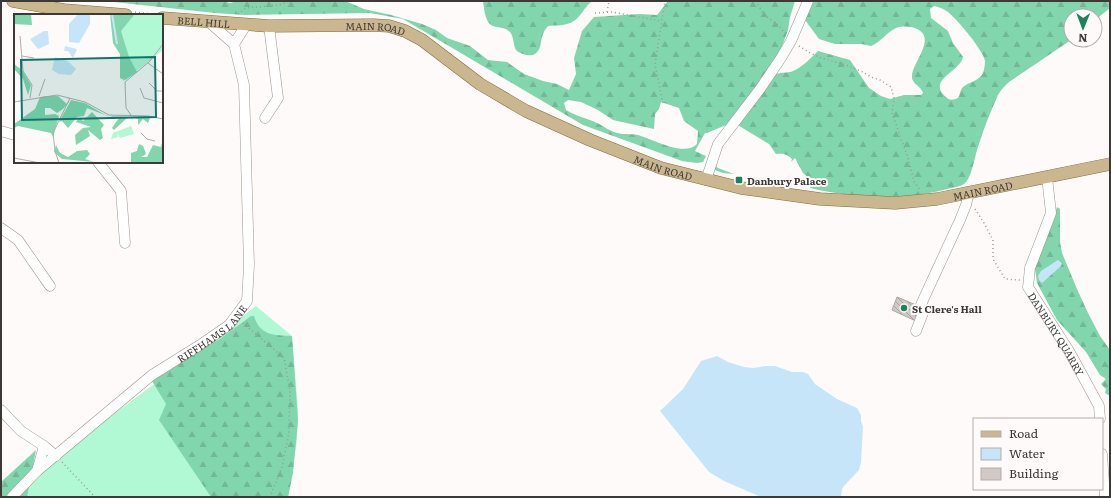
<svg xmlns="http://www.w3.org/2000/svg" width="1111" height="498" font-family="Literata,serif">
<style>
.grass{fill:#b1f8d5}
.forest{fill:url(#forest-firs);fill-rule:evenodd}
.water{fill:#c7e5f8}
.building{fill:url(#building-back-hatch);stroke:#afa6a2}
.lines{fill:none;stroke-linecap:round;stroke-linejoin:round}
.minor-casing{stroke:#9c9390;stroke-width:11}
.major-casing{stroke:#836c40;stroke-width:13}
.path{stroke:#9c9896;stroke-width:1.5;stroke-dasharray:1 3;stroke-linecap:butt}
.minor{stroke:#fff;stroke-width:10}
.major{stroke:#cbb78f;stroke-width:12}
.poi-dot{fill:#19835f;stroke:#fefaf9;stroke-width:1.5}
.labels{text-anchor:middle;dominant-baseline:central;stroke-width:4;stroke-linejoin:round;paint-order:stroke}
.street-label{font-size:10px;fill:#3d3937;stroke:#fefaf9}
.poi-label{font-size:10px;font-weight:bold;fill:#3d3937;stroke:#fefaf9;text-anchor:start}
.inset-river{fill:none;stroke:#c7e5f8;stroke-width:2}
.inset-road{fill:none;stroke:#b1adab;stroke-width:1}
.view{fill:#0f766e;fill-opacity:0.15;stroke:#0f766e;stroke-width:2}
.inset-edge{fill:none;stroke:#3d3937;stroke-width:2}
</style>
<defs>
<pattern id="forest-firs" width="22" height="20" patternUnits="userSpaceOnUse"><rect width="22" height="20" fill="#81d6ae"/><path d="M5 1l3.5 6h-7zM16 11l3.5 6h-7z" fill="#70b896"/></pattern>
<pattern id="building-back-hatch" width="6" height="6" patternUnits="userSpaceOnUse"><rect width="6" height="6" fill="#d2c8c5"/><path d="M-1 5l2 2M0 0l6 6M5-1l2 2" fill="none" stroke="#aca3a1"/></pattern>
</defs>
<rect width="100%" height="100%" fill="#fefaf9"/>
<path class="grass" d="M256,306L292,336L298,410L297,440L288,497H1L153,385Z"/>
<g class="forest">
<path d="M105,1H223L230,3L237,1H345L364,9L391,15L422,24L436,30L447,38L470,46L488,60L507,62L524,74L543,81L557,84L569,90L576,74L574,58L582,31L594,17L640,14L657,15L668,1H795L790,17L788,30L781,49L760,82L726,125L707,133H705L695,151L706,156L703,162L697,163L682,161L583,125L403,19L370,13L245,15L215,13ZM568,100L581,102L598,110L613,120L654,129L655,114L659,109L661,102L679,108L684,121L698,131L697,144C685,157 654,140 641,136C633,133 624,135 617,133C609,131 604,126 597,123C587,118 575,116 566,110L564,103Z"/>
<path d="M483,1H592C583,8 580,21 567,24C561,26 554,25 548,26C546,28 544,31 543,34C540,41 542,51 533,55C528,56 520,54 516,50C513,45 514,37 510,32C505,27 500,28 493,26C485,23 484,8 483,1Z"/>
<path d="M814,1H1110V8L1095,20V16H1071V40L1009,82L1002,89L998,95C991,111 984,127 979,144C975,154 973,171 968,179C964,187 955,187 947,189C903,201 854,198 810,188V179L803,173L795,158L791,162L792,159C788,154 782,153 776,154L769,144L736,124L721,145L715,165L718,168L734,174L723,173L712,169C709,144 754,98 770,79C780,69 783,75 793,71C801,68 812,57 818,51L850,60L869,88L881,96L890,99L904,95H921L923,93C921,86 911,84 912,76C912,63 937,38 917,29C911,26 902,26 896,28C886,33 881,42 871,46L861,44H835L819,39L805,20ZM934,6C939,7 944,9 948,12C956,18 984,51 985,61C985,65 984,70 983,73C979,81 969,82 963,87C960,90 960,95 958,98C953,100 950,101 946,97C926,80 960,72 963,57L953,43L948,31L931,18L930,9Z"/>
<path d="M1057,207L1060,209V242L1062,253L1077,289L1088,313L1100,336L1110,350V396L1105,393L1106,389L1101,384L1106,379L1100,375L1086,352L1057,320L1037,283L1035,269Z"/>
<path d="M251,316H254C260,336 274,335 292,336L298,421L293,473L288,497H211L159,420L166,404L152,381L163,371L196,353L220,339Z"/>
<path d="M36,450L27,497H1V482Z"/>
</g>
<g class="water">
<path d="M1058,260L1062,263L1061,266L1042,283L1039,280L1038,276L1041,271Z"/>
<path d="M717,356L728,362L744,367L753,368L766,366H775L792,372H803L808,374L815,384L837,399L857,408L861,415V421L863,427L861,462L859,470L844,486L842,489L841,497H761L724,481L709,472L660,411L683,389L701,361Z"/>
</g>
<path class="building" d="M897,297L916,305L914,312L921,315L918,322L892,310Z"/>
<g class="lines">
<g class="minor-casing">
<g id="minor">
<path d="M234,44L246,25"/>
<path d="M265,118L278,98L269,26"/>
<path d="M1,131L15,135"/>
<path d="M98,162L121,191L125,243"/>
<path id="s1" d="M1047,177L1051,213L1030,268L1028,287L1069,351L1099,406L1100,419"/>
<path d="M706,180L718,144L760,89L781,58L791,41L808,1"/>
<path d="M1,228L18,240L50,286"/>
<path d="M916,331L923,313L921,305L924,298L960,220L966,205L969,192"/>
<path d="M1,410L21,431L44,446L56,456"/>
<path d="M1102,454L1105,497"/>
<path d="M37,471L44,446"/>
<path id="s2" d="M12,497L37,471L152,375L200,345L229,325L247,301L249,265L244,85L234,44L209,22"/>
</g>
</g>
<g class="major-casing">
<g id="major">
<path d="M13,1L64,10L126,15"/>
<path id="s3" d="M162,18L269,26L373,25L389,26L405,31L422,40L480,84L526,111L590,140L661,168L741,188L820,199L895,203L937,199L1110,164"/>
</g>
</g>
<g class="path">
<path d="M756,1L764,15L777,24L785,33"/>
<path d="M135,12L153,14"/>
<path d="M607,12L609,1"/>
<path d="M595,13L612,12L661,21"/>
<path d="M238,14L246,8L279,5L289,1"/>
<path d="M799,46L810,53L821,58L846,65L863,72L871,77L880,80L891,87L894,98L892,113L908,158L914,182L921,191"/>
<path d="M663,103L655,64L665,1"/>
<path d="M975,209L984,223L993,240V259L1005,279L1020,280"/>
<path d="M243,323L284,358L290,390L289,433L282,467L270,497"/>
<path d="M62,462L95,497"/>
</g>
<use href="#minor" class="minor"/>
<use href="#major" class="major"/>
</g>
<g class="poi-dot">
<rect x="735" y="176" width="8" height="8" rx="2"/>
<circle cx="904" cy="308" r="4"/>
</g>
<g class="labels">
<g class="street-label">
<text stroke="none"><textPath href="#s3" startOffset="42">BELL HILL</textPath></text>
<text stroke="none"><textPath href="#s3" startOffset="214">MAIN ROAD</textPath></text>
<text stroke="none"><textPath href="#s3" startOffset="538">MAIN ROAD</textPath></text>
<text stroke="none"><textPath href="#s3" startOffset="862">MAIN ROAD</textPath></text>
<text stroke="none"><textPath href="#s2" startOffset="259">RIFFHAMS LANE</textPath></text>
<text stroke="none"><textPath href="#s1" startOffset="169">DANBURY QUARRY</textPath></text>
</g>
<g class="poi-label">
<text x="747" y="180">Danbury Palace</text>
<text x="912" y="308">St Clere's Hall</text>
</g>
</g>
<g transform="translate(14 14)">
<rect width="149" height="149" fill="#fefaf9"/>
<path d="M106,0H149V36L110,67L106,64V40L99,29L107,7Z" fill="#b1f8d5"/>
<path d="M0,0H17L18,11L0,10ZM96,0L120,1L107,17L115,43L123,58L111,66L106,64V40L99,29ZM0,50L8,56L17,71L14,81L9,65L0,55ZM33,82H44L53,90L56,85L53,84H56L55,88L49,95L43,99L36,94H31V101L41,100L45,102L39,123L37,119L4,112L0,114V110L21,95L26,83ZM57,86L71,89L93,102L136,104L134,109L129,105L124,111V105L114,103L100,116L98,114L105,104H102L91,101L73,94L70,102L63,103L54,114L48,107L45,108ZM78,98L90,111L87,115L89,124L86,126L74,116L76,122L62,131L61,121L69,114L77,113L62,108L64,105L67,104L69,107ZM149,125V149H117V139L123,137L125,130L129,132L131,137L132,140L127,143H133L139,131L147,133ZM42,131L46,139L54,143L63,137L73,136L76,140L71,145L80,148L48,145L40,138Z" fill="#81d6ae"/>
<path d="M117,112L120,120L106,124L103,119L104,123L97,125L99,119Z" fill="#b1f8d5"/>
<path d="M64,0H76V10L65,29L55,28V10ZM30,17H34L35,30L24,35L16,25ZM51,32L63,35L59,44L54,37H50ZM41,43L54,47L62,55L57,61L45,60L38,56Z" fill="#c7e5f8"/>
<path class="inset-river" d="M98,0L103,30"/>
<path class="inset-road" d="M6,22L9,57L18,71L16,84M8,42L20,44M134,49L149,60M135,69L143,77H149M126,74L130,84L149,89M25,82L31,65M0,88L43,81L71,88L95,101L134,102L149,105M117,101L112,94L111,68L136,47L149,30M127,119L133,125L141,127M0,144L26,149M45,149L41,137L39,119L56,84"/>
<path class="view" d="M141,43L142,103L8,106L7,46Z"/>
<rect width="149" height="149" class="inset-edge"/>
</g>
<rect width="1111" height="498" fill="none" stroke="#3d3937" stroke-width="4"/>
<rect x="973" y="418" width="130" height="72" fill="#fefaf9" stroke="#b1adab"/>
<rect x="981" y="431" width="20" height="6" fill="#cbb78f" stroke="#b1adab"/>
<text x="1009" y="438" font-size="12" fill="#3d3937">Road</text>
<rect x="981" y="448" width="20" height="12" fill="#c7e5f8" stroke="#b1adab"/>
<text x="1009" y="458" font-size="12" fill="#3d3937">Water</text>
<rect x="981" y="468" width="20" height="12" fill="#d2c8c5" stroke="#b1adab"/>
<text x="1009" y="478" font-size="12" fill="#3d3937">Building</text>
<g transform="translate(1083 28) rotate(181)"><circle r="19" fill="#fefaf9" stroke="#b1adab"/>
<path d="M0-3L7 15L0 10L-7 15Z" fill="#19835f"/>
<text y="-6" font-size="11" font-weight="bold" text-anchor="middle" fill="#3d3937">N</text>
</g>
</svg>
